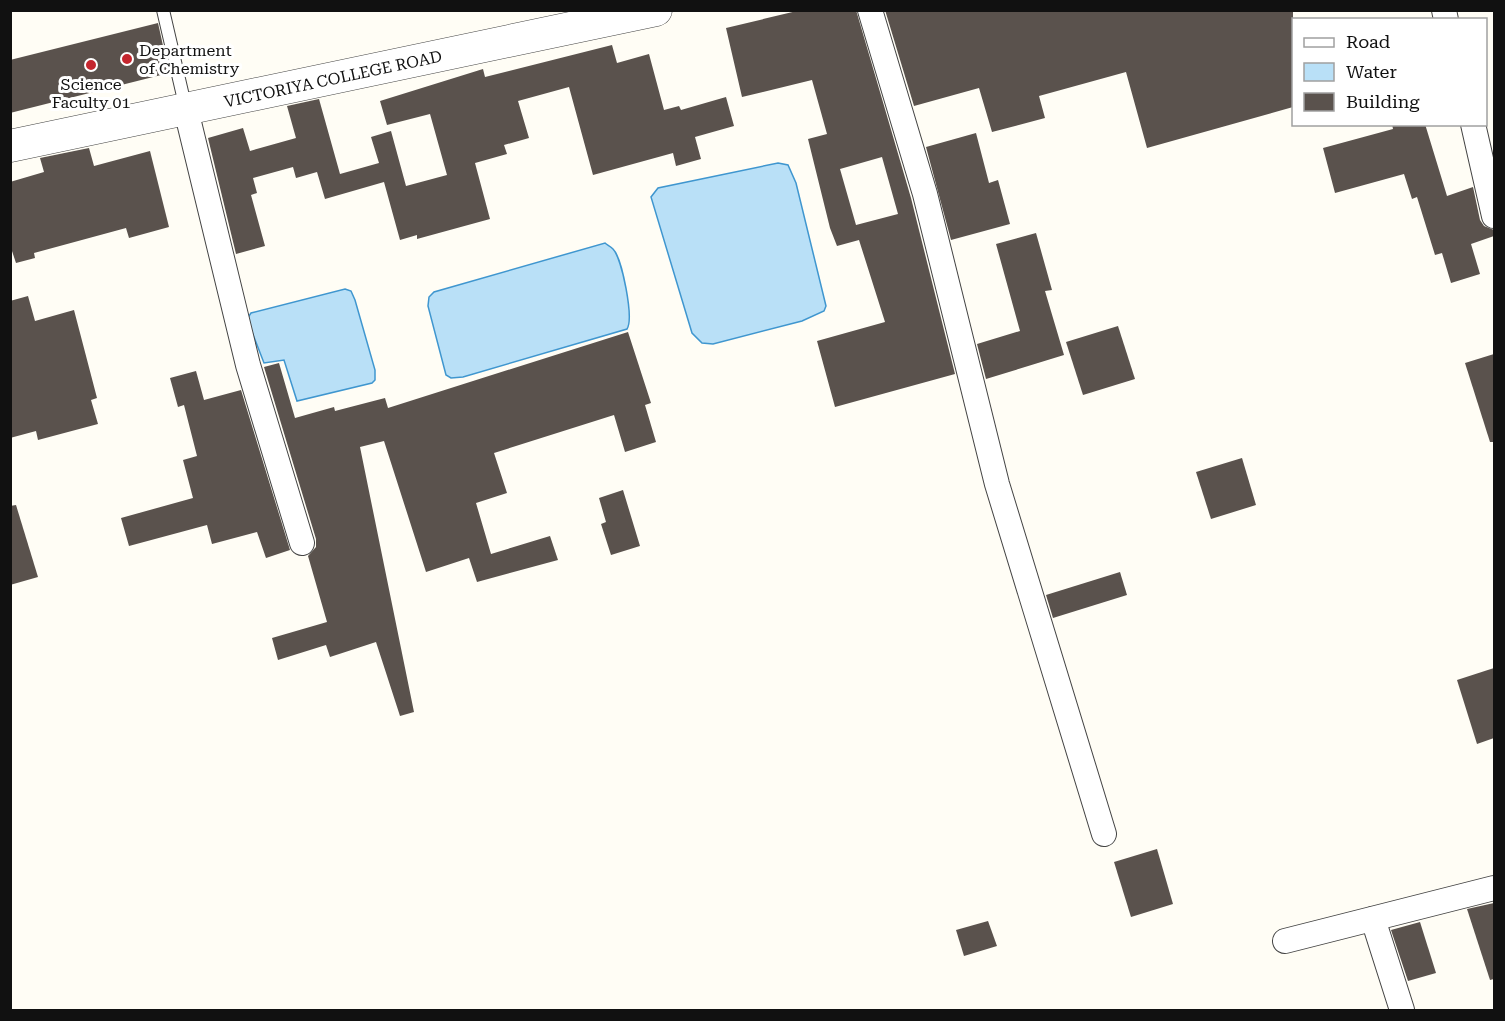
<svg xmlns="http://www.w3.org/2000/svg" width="1505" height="1021" font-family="'Roboto Serif',serif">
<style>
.water{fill:#b9e0f7;stroke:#3f96cf;stroke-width:1.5}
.building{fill:#5a524d;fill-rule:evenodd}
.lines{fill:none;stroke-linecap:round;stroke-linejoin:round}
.service-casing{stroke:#444;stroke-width:14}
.minor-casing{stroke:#444;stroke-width:26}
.tertiary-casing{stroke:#444;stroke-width:33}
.service{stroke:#fff;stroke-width:12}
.minor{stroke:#fff;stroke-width:24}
.tertiary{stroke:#fff;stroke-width:32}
.poi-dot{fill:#c4262e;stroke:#fff;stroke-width:2}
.labels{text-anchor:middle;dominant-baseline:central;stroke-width:6;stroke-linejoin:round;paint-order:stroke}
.poi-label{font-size:16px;fill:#111;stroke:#fff;text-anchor:start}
.street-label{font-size:16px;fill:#111;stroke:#fff}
</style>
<rect width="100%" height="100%" fill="#fffdf5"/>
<g class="water">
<path d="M778,163L788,165L796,183L826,306L824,311L802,321L713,344L702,343L692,333L651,197L658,188Z"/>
<path d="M605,243C607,245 610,246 613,249C622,258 634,318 627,329L463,377L451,378L446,375L428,306L429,297L434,292Z"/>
<path d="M345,289L351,291L355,300L375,370V380L372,383L297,401L284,360L264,363L247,319L251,313Z"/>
</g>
<g class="building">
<path d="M801,10H856L911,198L955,374L835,407L817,341L885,322L859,240L837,246L830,228L808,139L827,134L812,80L742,97L726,28ZM882,157L898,214L856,225L840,169Z"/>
<path d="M885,10H1293V107L1147,148L1126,72L1039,96L1045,118L992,132L979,88L914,106Z"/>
<path d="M158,23L169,73L10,113V60Z"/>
<path d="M612,45L617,63L649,54L664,110L679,106L681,110L726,97L734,126L695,137L701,159L676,166L673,153L593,175L569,87L518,101L529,138L504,145L507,154L475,163L490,219L417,239V235L400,240L384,182L325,199L317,172L296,178L293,167L253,178L257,193L251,195L265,246L236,254L208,138L243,128L250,151L296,138L287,106L319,99L340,174L379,163L371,137L391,131L406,186L447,175L430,114L387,125L380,101L483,69L485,77Z"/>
<path d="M1392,124H1425L1447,196L1473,187L1480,220L1484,226L1494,230V236L1471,244L1480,274L1451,283L1442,253L1435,255L1417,197L1412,199L1404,174L1335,193L1323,148L1393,129Z"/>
<path d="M976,133L989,183L998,180L1010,224L951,240L926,147Z"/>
<path d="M89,148L94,166L150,151L169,227L129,238L126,228L34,253L35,258L16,263L10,245V182L44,172L40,158Z"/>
<path d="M1036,233L1052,290L1045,291L1064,355L986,379L977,344L1020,331L996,244Z"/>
<path d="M28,296L35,321L74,310L97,398L91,400L98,424L38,440L36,431L10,438V301Z"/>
<path d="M1118,326L1135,379L1083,395L1066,342Z"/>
<path d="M628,332L651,403L645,405L656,442L625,452L614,415L494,453L507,493L476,503L491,554L550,536L558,560L477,582L469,558L426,572L384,441L360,447L414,712L400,716L376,642L330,657L326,645L278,660L272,638L327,622L308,556L316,547V539L264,367L279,363L295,418L334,407L335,411L385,398L388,408Z"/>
<path d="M1494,354V442H1490L1465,363Z"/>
<path d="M196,371L204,400L241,390L290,550L266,558L257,532L212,544L207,525L129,546L121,518L193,498L183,460L197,456L184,405L178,407L170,378Z"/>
<path d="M1242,458L1256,505L1211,519L1196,472Z"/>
<path d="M623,490L640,546L611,555L601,524L606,522L599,498Z"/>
<path d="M16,505L38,577L10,585V506Z"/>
<path d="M1120,572L1127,595L1053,618L1046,595Z"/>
<path d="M1494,668V738L1477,744L1457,680Z"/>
<path d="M1157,849L1173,904L1131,917L1114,862Z"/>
<path d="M1494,903V979L1490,980L1467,909Z"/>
<path d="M988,921L997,946L964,956L956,930Z"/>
<path d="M1420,922L1436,973L1408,981L1391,930Z"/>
</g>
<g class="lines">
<g class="service-casing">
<path id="service" d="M163,10L186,109"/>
</g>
<g class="minor-casing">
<g id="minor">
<path d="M870,10L925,194L997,484L1104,834"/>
<path d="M1444,10L1446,20"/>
<path d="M186,110L248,365L302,543"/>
<path d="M1473,124L1494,216"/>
<path d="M1373,919L1402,1010"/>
<path d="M1285,941L1494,888"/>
</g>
</g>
<g class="tertiary-casing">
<path id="tertiary" d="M10,146L656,10"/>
</g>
<use href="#service" class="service"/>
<use href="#minor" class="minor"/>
<use href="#tertiary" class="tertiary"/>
</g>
<g class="poi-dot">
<circle cx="127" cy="59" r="6"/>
<circle cx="91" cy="65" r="6"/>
</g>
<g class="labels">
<g class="poi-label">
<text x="139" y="50">Department<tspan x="139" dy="18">of Chemistry</tspan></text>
<text x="91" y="84" text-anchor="middle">Science<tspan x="91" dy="18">Faculty 01</tspan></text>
</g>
<g class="street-label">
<text transform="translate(333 79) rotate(-12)">VICTORIYA COLLEGE ROAD</text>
</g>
</g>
<rect width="1505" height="1021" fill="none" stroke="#111111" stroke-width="24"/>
<rect x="1292" y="18" width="195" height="108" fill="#ffffff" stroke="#a0a0a0" stroke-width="1.5"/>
<rect x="1304" y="38" width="30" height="9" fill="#ffffff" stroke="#a0a0a0" stroke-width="1.5"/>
<text x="1346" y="48" font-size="18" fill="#111111">Road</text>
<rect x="1304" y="63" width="30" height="18" fill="#b9e0f7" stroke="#a0a0a0" stroke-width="1.5"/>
<text x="1346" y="78" font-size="18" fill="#111111">Water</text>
<rect x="1304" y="93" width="30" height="18" fill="#5a524d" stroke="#a0a0a0" stroke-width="1.5"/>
<text x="1346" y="108" font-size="18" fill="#111111">Building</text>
</svg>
